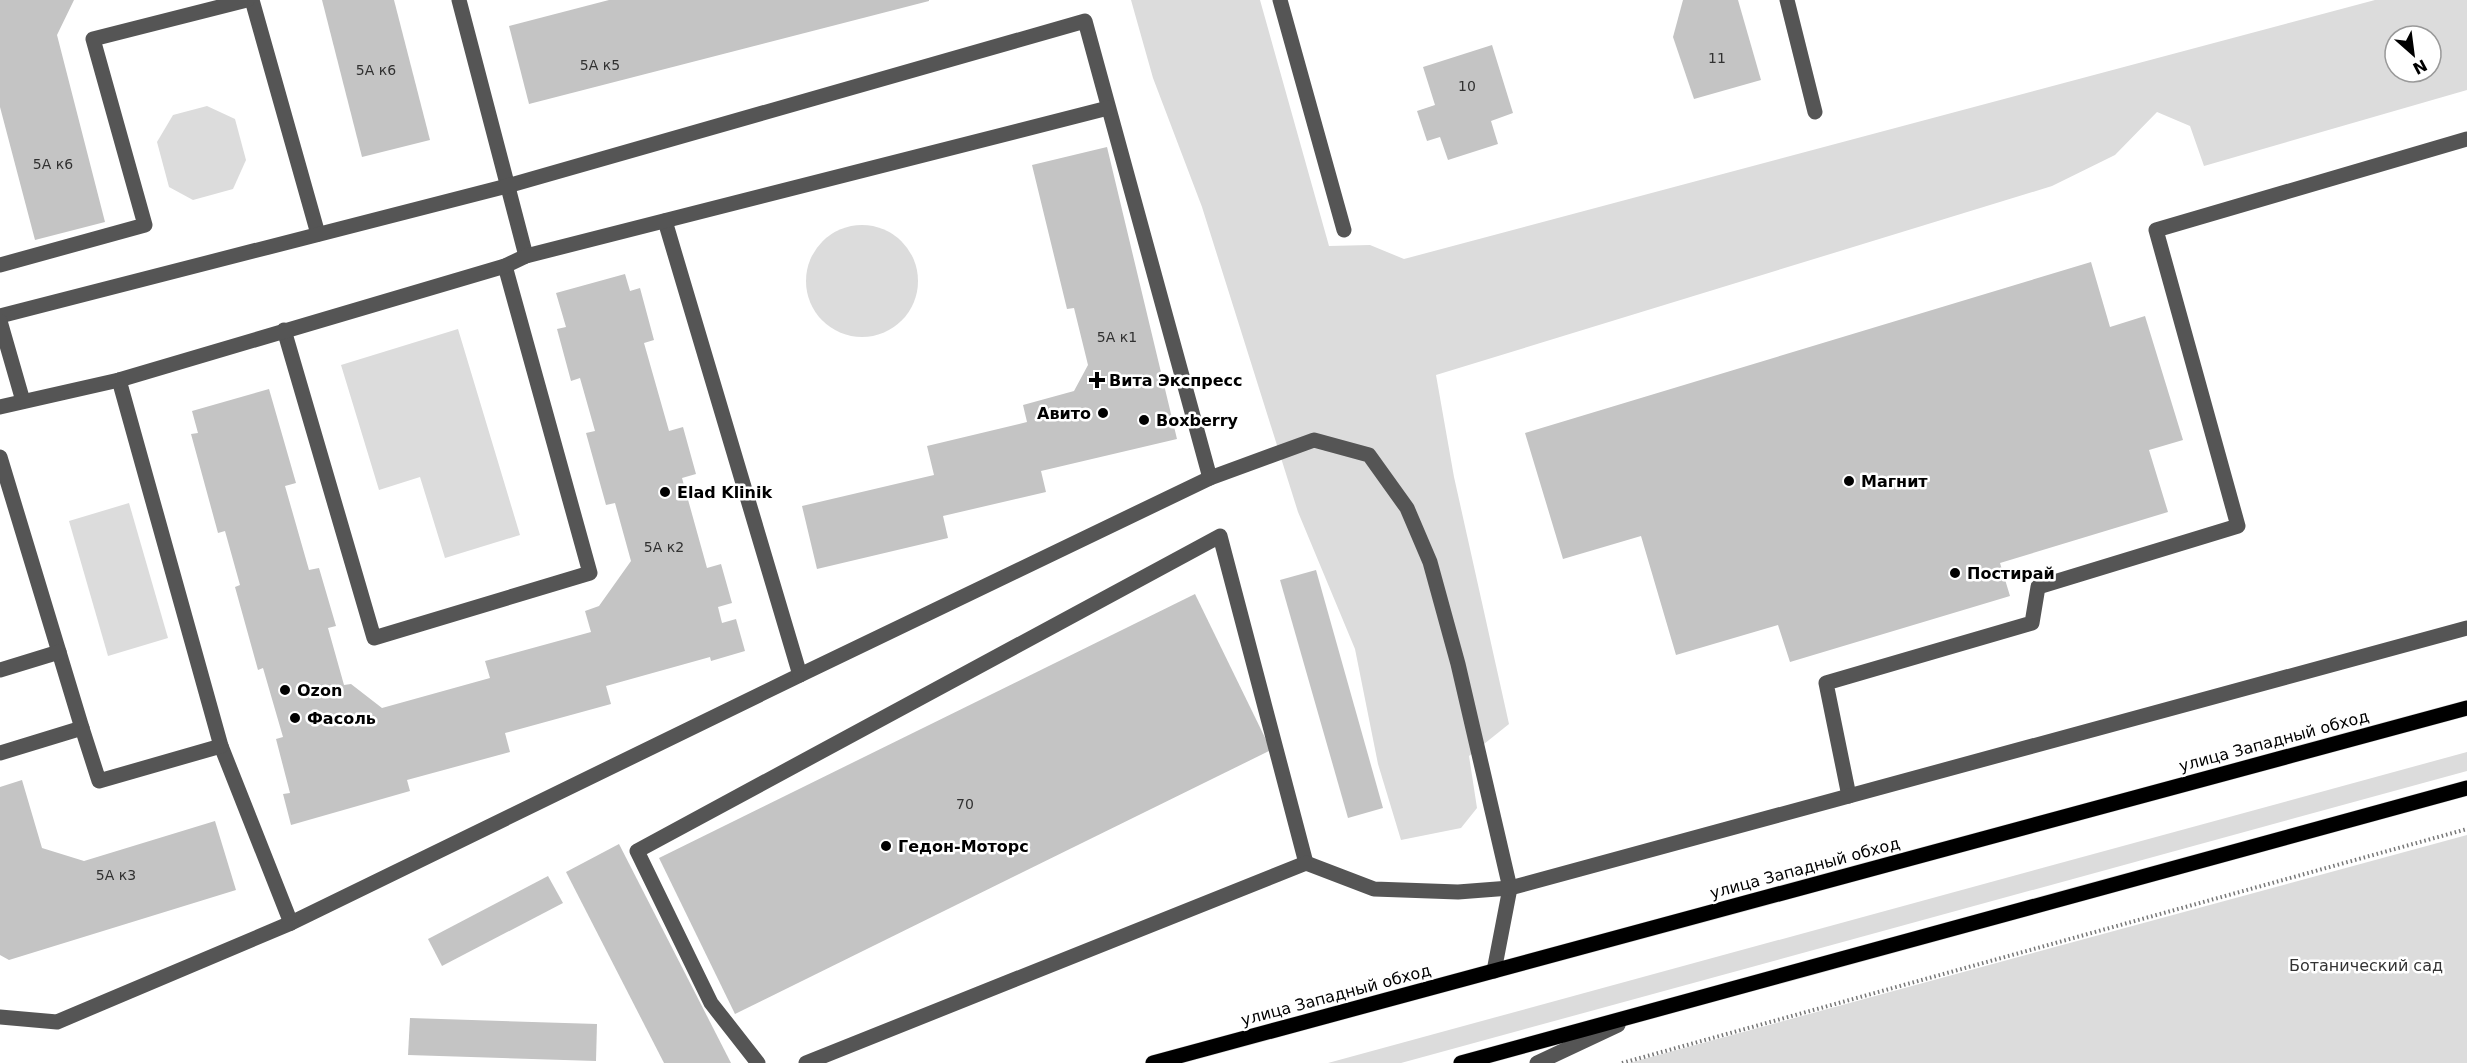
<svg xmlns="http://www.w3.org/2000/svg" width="2467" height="1063" font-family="'DejaVu Sans',sans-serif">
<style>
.green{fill:#dcdcdc;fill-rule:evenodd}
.building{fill:#c4c4c4}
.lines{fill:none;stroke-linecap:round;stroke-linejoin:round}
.major-casing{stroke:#dbdbdb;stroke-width:16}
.path{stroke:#777;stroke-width:4;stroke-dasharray:1.5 3;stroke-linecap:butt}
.minor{stroke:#555;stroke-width:15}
.major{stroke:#000;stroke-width:15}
.poi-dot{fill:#000;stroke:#fff;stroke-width:2}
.labels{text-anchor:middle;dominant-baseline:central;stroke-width:5;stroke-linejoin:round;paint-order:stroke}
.number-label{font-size:14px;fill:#313131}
.poi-label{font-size:16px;font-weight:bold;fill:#000;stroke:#fff;text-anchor:start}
.street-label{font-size:16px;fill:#000;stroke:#fff}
.park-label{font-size:16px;fill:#333;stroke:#fff}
</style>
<rect width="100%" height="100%" fill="#fff"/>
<g class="green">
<path d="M1131,0H1260L1329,246L1370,245L1404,259L2375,0H2467V90L2204,166L2190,126L2157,112L2115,155L2052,186L1436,375L1454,477L1509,724L1469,756L1477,808L1461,828L1401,840L1378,764L1355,649L1298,512L1202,207L1153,78ZM2395,36H2431V72H2395Z"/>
<path d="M207,106L235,119L246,160L233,189L193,200L169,187L157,142L173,115Z"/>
<circle cx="862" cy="281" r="56"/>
<path d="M458,329L520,535L445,558L420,477L379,490L341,365Z"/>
<path d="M129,503L168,638L108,656L69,521Z"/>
<path d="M2467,752V771L1401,1063H1328Z"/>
<path d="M2467,835V1063H1629Z"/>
</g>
<g class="building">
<path d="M0,0H74L57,35L105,222L35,240L0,107Z"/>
<path d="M322,0H394L430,140L362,157Z"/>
<path d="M609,0H929V1L529,104L509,26Z"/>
<path d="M1683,0H1738L1761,80L1694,99L1673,37Z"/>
<path d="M1492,45L1513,113L1491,121L1498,144L1448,160L1440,137L1427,141L1417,111L1435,105L1423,67Z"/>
<path d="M1107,147L1177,439L1041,471L1046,492L943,516L948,538L817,569L802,506L934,475L927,446L1027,422L1023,405L1074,391L1088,365L1074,308L1067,309L1032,165Z"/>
<path d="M2091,262L2110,327L2145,316L2183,440L2149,450L2168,512L2000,563L2010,596L1790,662L1778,625L1676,655L1641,536L1563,559L1525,433Z"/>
<path d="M625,274L630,291L640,288L654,340L644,343L669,431L683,427L696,474L682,478L707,568L721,564L732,603L718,607L722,623L736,619L745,651L711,661L710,657L606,686L611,704L505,733L510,752L407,780L410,791L291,825L283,794L290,793L276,739L283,737L263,668L258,670L235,587L240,585L225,531L218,533L191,434L198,433L192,411L269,389L296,483L285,486L309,570L319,568L336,626L328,628L344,685L351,684L382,708L490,678L485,661L591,632L585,611L599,606L631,561L615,503L606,505L586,433L595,431L580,378L571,381L557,329L566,327L556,293Z"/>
<path d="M1316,570L1383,808L1348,818L1280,580Z"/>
<path d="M1195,594L1271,750L735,1014L659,858Z"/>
<path d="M22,780L42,848L84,861L215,821L236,890L9,960L0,955V787Z"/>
<path d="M619,844L731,1063H664L566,872Z"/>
<path d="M548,876L563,903L442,966L428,939Z"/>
<path d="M410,1018L597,1024L596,1061L408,1055Z"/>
</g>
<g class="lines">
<g class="major-casing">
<g id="major">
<path d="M1153,1063L2467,708"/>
<path d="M1461,1063L2467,788"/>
</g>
</g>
<path class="path" d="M1622,1063L2467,829"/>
<g class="minor">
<path d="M252,0L318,234"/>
<path d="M459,0L526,256"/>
<path d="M1280,0L1344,230"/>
<path d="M1787,0L1815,112"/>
<path d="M0,265L145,225L93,39L247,0"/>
<path d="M0,316L507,186L1085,21L1210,478"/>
<path d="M0,321L23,401"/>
<path d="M284,330L374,638L590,573L505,266"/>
<path d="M119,380L221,746L291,923L800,675L665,221"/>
<path d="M0,407L119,380L505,266L526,256L1108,108"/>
<path d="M0,457L82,728"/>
<path d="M0,670L59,652"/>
<path d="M800,675L1210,478L1314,440L1369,455L1407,508L1430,562L1458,664L1510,888L1494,971"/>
<path d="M0,753L82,728L99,781L221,746"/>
<path d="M1849,796L1826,683L2032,623L2038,587L2238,526L2156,230L2467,139"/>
<path d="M0,1017L57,1022L291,923"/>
<path d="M758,1063L711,1003L637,851L1220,536L1306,863"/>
<path d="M806,1063L1306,863L1374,889L1458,892L1510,888L2467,628"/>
<path d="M1537,1063L1618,1025"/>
</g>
<use href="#major" class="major"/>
</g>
<g class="poi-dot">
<path d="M1094 371h6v6h6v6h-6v6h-6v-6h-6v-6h6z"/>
<circle cx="1103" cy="413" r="6"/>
<circle cx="1144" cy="420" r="6"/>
<circle cx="1849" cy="481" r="6"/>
<circle cx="665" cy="492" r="6"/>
<circle cx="1955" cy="573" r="6"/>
<circle cx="285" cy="690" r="6"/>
<circle cx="295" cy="718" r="6"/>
<circle cx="886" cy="846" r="6"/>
</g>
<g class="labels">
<g class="number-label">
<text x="1717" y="58">11</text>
<text x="600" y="65">5А к5</text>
<text x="376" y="70">5А к6</text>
<text x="1467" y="86">10</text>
<text x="53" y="164">5А к6</text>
<text x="1117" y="337">5А к1</text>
<text x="664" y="547">5А к2</text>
<text x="965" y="804">70</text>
<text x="116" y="875">5А к3</text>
</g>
<g class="poi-label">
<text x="1109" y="380">Вита Экспресс</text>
<text x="1091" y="413" text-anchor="end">Авито</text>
<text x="1156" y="420">Boxberry</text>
<text x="1861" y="481">Магнит</text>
<text x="677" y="492">Elad Klinik</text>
<text x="1967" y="573">Постирай</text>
<text x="297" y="690">Ozon</text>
<text x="307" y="718">Фасоль</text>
<text x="898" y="846">Гедон-Моторс</text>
</g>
<g class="street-label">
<text transform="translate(2274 741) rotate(-15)">улица Западный обход</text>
<text transform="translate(1805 868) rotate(-15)">улица Западный обход</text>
<text transform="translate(1336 995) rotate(-15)">улица Западный обход</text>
</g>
<g class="park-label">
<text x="2366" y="965">Ботанический сад</text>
</g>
</g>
<g transform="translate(2413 54) rotate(152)"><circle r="28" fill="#ffffff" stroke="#999999" stroke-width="1.5"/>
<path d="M0-4.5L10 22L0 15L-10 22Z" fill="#000000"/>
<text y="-9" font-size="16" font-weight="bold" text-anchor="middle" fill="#000000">N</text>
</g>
</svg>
